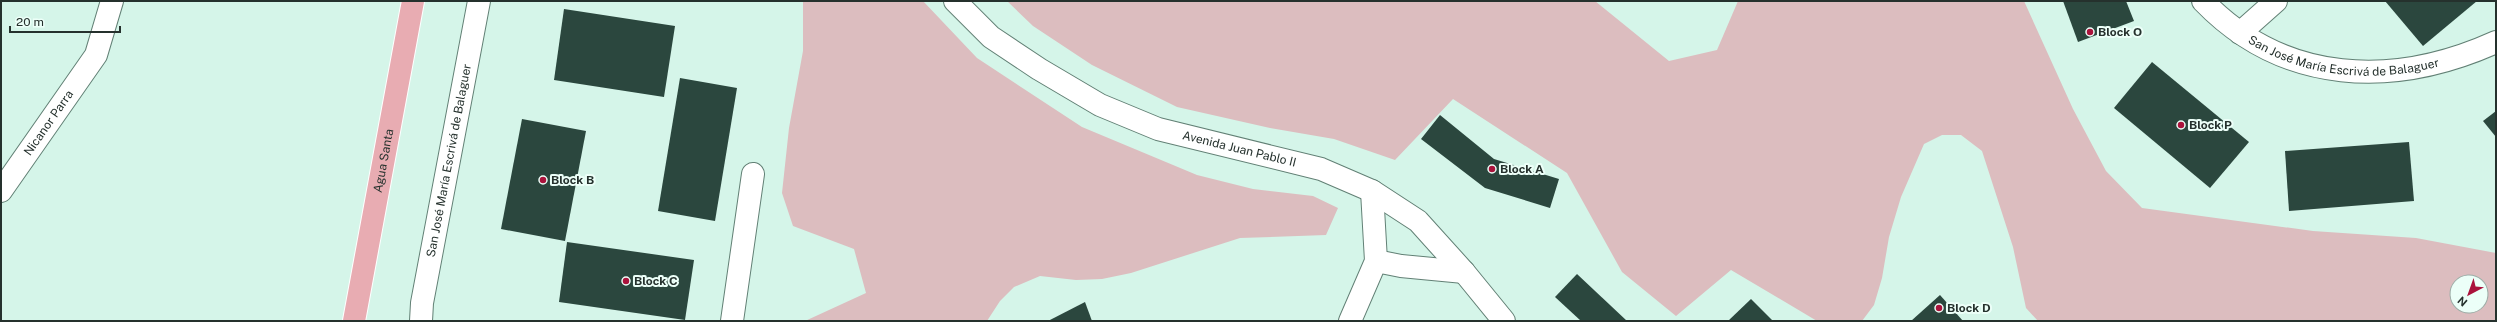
<svg xmlns="http://www.w3.org/2000/svg" width="2497" height="322" font-family="'Public Sans',sans-serif">
<style>
.green{fill:#dcbdbf;fill-rule:evenodd}
.building{fill:#2b473e}
.lines{fill:none;stroke-linecap:round;stroke-linejoin:round}
.minor-casing{stroke:#628075;stroke-width:24}
.major-casing{stroke:#fff;stroke-width:24}
.minor{stroke:#fff;stroke-width:22}
.major{stroke:#e8acb2;stroke-width:22}
.poi-dot{fill:#aa133c;stroke:#ecfff8;stroke-width:1.5}
.labels{text-anchor:middle;dominant-baseline:central;stroke-width:4;stroke-linejoin:round;paint-order:stroke}
.poi-label{font-size:12px;font-weight:bold;fill:#25312d;stroke:#ecfff8;text-anchor:start}
.street-label{font-size:12px;fill:#25312d;stroke:#ecfff8}
</style>
<rect width="100%" height="100%" fill="#d5f5e9"/>
<g class="green">
<path d="M803,1H923L977,58L1082,127L1197,175L1253,189L1313,196L1338,208L1326,235L1240,238L1131,273L1102,279L1076,280L1040,276L1014,287L1000,301L987,321H805L866,293L854,249L793,226L782,193L789,128L803,51Z"/>
<path d="M1007,1H1595L1669,61L1717,50L1738,1H2024L2073,109L2106,171L2142,208L2313,231L2416,238L2496,253V321H2038L2026,308L2013,247L1982,151L1961,135H1942L1924,144L1901,197L1889,237L1882,278L1874,305L1862,321H1817L1731,270L1676,316L1622,272L1567,173L1453,99L1395,160L1334,139L1270,128L1177,107L1092,65L1033,26ZM2457,282H2481V306H2457Z"/>
</g>
<g class="building">
<path d="M2063,1H2126L2134,21L2078,42Z"/>
<path d="M2385,1H2477L2423,46Z"/>
<path d="M564,9L675,26L664,97L554,80Z"/>
<path d="M2152,62L2249,142L2210,188L2114,108Z"/>
<path d="M680,78L737,88L715,221L658,211Z"/>
<path d="M2496,111V137L2483,121Z"/>
<path d="M1440,115L1494,159L1559,179L1550,208L1485,188L1421,139Z"/>
<path d="M522,119L586,131L565,241L501,229Z"/>
<path d="M2409,142L2414,201L2289,211L2285,151Z"/>
<path d="M567,242L694,260L685,320L559,302Z"/>
<path d="M1577,274L1627,321H1581L1555,297Z"/>
<path d="M1940,295L1963,321H1911Z"/>
<path d="M1751,299L1773,321H1728Z"/>
<path d="M1085,302L1092,321H1048Z"/>
</g>
<g class="lines">
<g class="minor-casing">
<g id="minor">
<path id="s1" d="M955,1L991,37L1039,69L1100,105L1158,129L1321,169L1372,191L1418,221L1464,272L1504,321"/>
<path id="s2" d="M2203,1C2284,85 2394,88 2496,42"/>
<path d="M2240,33L2276,1"/>
<path id="s3" d="M1,191L96,55L112,1"/>
<path d="M1376,261L1401,266L1464,272"/>
<path id="s4" d="M421,321L422,303L479,1"/>
<path d="M732,321L753,174"/>
<path d="M1350,321L1376,261L1372,191"/>
</g>
</g>
<g class="major-casing">
<g id="major">
<path id="s5" d="M354,321L413,1"/>
</g>
</g>
<use href="#minor" class="minor"/>
<use href="#major" class="major"/>
</g>
<g class="poi-dot">
<circle cx="2090" cy="32" r="4"/>
<circle cx="2181" cy="125" r="4"/>
<circle cx="1492" cy="169" r="4"/>
<circle cx="543" cy="180" r="4"/>
<circle cx="626" cy="281" r="4"/>
<circle cx="1939" cy="308" r="4"/>
</g>
<g class="labels">
<g class="poi-label">
<text x="2098" y="32">Block O</text>
<text x="2189" y="125">Block P</text>
<text x="1500" y="169">Block A</text>
<text x="551" y="180">Block B</text>
<text x="634" y="281">Block C</text>
<text x="1947" y="308">Block D</text>
</g>
<g class="street-label">
<text stroke="none"><textPath href="#s2" startOffset="158">San José María Escrivá de Balaguer</textPath></text>
<text stroke="none"><textPath href="#s3" startOffset="83">Nicanor Parra</textPath></text>
<text stroke="none"><textPath href="#s1" startOffset="326">Avenida Juan Pablo II</textPath></text>
<text stroke="none"><textPath href="#s5" startOffset="163">Agua Santa</textPath></text>
<text stroke="none"><textPath href="#s4" startOffset="163">San José María Escrivá de Balaguer</textPath></text>
</g>
</g>
<rect width="2497" height="322" fill="none" stroke="#25312d" stroke-width="4"/>
<g transform="translate(2469 294) rotate(221)"><circle r="19" fill="#ecfff8" stroke="#9cada7"/>
<path d="M0-3L7 15L0 10L-7 15Z" fill="#aa133c"/>
<text y="-6" font-size="11" font-weight="bold" text-anchor="middle" fill="#25312d">N</text>
</g>
<path d="M10 26v6h110v-6" fill="none" stroke="#25312d" stroke-width="2"/>
<text x="16" y="26" font-size="12" fill="#25312d" stroke="#ecfff8" stroke-width="3" paint-order="stroke">20 m</text>
</svg>
